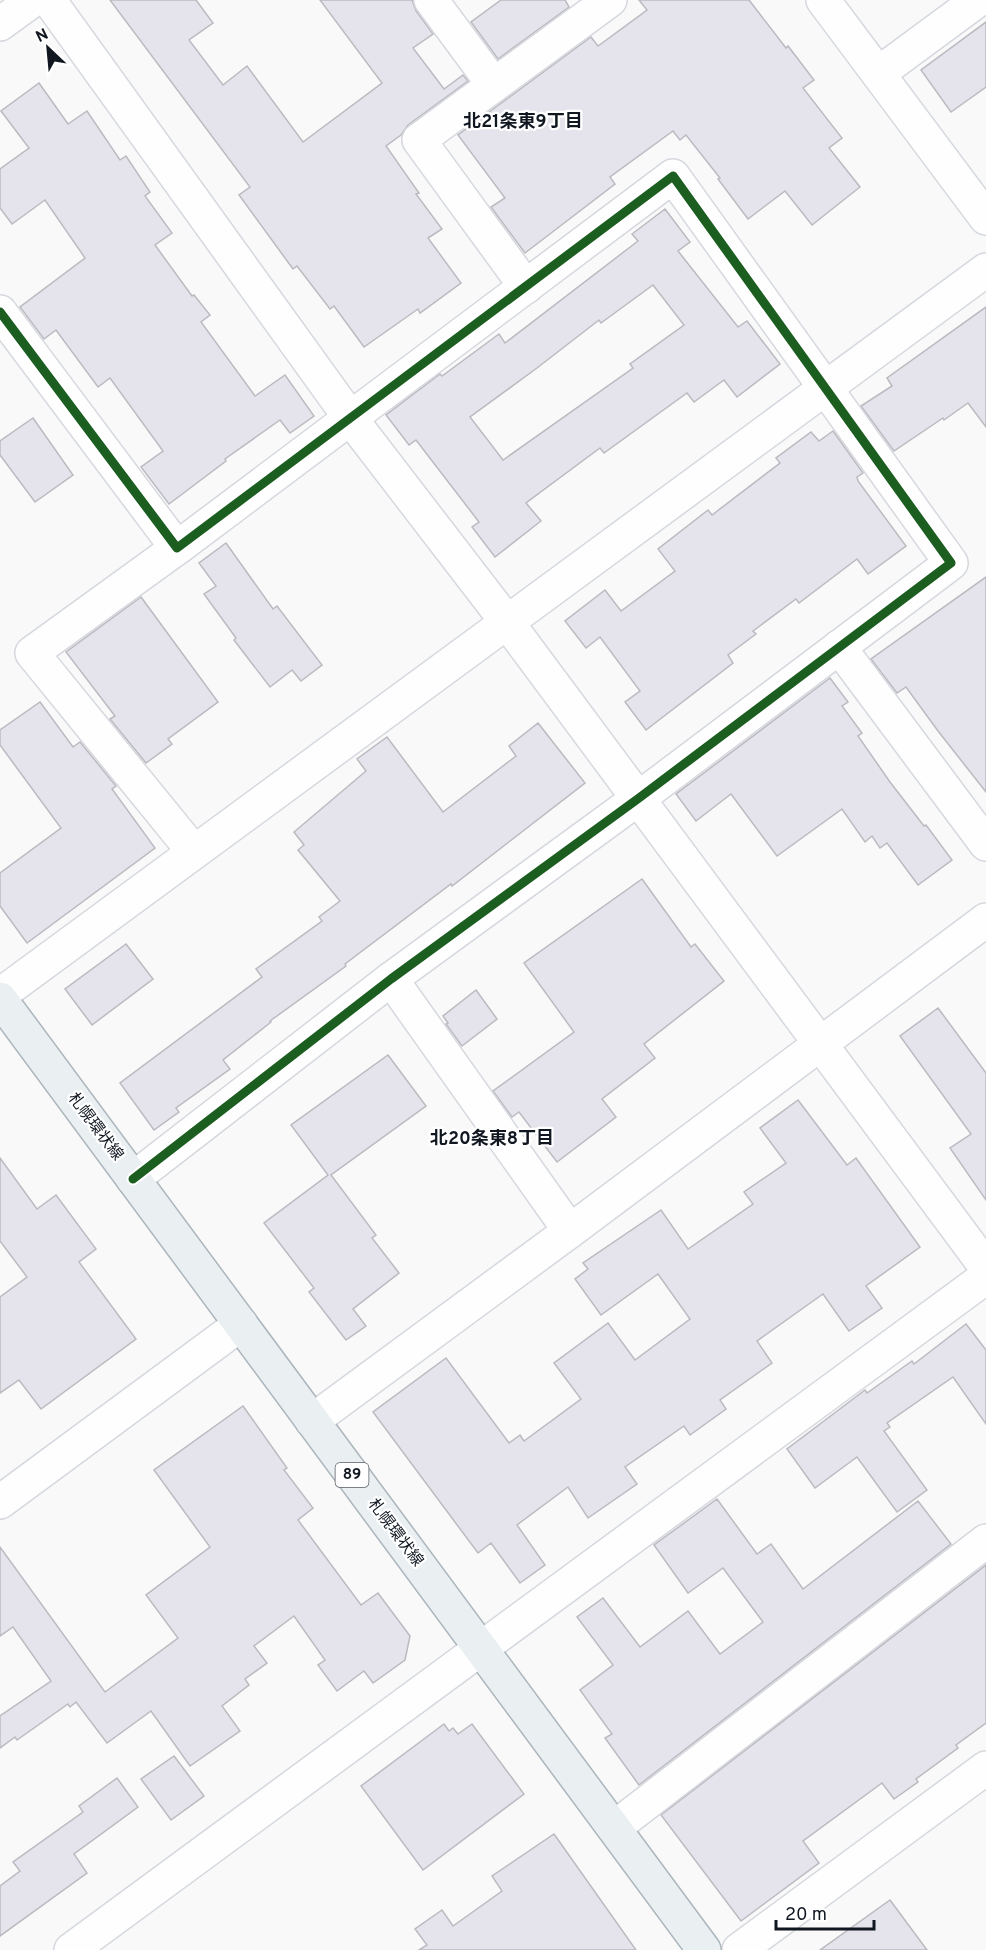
<svg xmlns="http://www.w3.org/2000/svg" width="986" height="1950" font-family="Overpass,'Noto Sans JP',sans-serif">
<style>
.building{fill:#e5e4ec;stroke:#bbbac0;stroke-width:1.5;fill-rule:evenodd}
.lines{fill:none;stroke-linecap:round;stroke-linejoin:round}
.minor-casing{stroke:#d5d8de;stroke-width:36}
.major-casing{stroke:#abb6bc;stroke-width:36}
.minor{stroke:#fefefe;stroke-width:33}
.major{stroke:#eaeff2;stroke-width:33}
.cycleway-casing{stroke:#fff;stroke-width:13}
.cycleway{stroke:#1b5e20;stroke-width:9}
.labels{text-anchor:middle;dominant-baseline:central;stroke-width:4.5;stroke-linejoin:round;paint-order:stroke}
.shield{fill:#fff;stroke:#585d64;stroke-width:1.5}
.shield-label{font-size:15px;font-weight:bold;fill:#111721}
.street-label{font-size:16px;fill:#111721;stroke:#fff}
.neighbourhood-label{font-size:18px;font-weight:bold;fill:#111721;stroke:#fff}
</style>
<rect width="100%" height="100%" fill="#f9f9f9"/>
<g class="building">
<path d="M110,0H196L213,23L189,40L223,85L247,66L303,142L382,83L320,0H412L416,11L433,34L413,48L444,89L463,75L468,81L408,125L401,135L386,146L419,193L416,194L442,229L428,238L461,283L420,313L418,309L364,347L334,306L330,309L297,266L293,269L239,195L250,187Z"/>
<path d="M501,0H565L569,7L498,59L471,22Z"/>
<path d="M639,0H749L786,48L788,46L814,80L803,88L842,138L829,148L860,187L812,225L785,191L748,219L718,179L720,178L686,135L680,140L673,131L610,177L615,184L525,253L491,207L505,198L458,135L591,37L598,46L647,10Z"/>
<path d="M986,22V87L951,112L921,70Z"/>
<path d="M39,83L68,124L87,111L120,160L126,156L150,192L145,196L172,233L155,245L192,296L194,295L210,315L201,322L255,396L285,375L314,416L290,433L280,420L225,459L226,461L169,504L141,467L163,451L110,378L98,387L56,330L44,339L20,307L85,258L45,200L12,224L0,208V169L29,148L1,111Z"/>
<path d="M665,209L690,242L678,251L738,327L747,321L780,364L737,397L724,380L694,402L687,393L604,453L600,448L526,503L541,521L495,557L472,527L479,522L416,440L409,445L386,415L440,374L442,376L499,334L505,343L638,241L632,234ZM653,285L684,325L630,364L633,368L503,460L470,417L537,368L599,320L601,323Z"/>
<path d="M986,307V427L968,403L944,420L943,418L894,451L861,406L892,386L887,378Z"/>
<path d="M33,418L73,475L35,502L0,455V441Z"/>
<path d="M833,431L863,473L857,477L858,481L906,546L868,574L857,559L799,603L796,599L753,631L756,634L728,655L733,663L646,730L625,702L640,691L600,637L586,648L565,621L605,590L621,611L675,571L658,549L708,510L712,515L780,463L776,458L811,432L819,441Z"/>
<path d="M226,543L273,609L277,606L322,665L301,681L292,670L270,687L234,640L236,638L204,594L216,586L199,563Z"/>
<path d="M986,577V792L938,731L906,687L897,693L871,659Z"/>
<path d="M141,597L218,702L168,739L172,744L146,763L110,719L115,716L66,652Z"/>
<path d="M830,678L848,702L842,706L862,733L858,736L890,782L924,826L926,825L952,860L918,885L887,843L880,848L872,836L865,842L842,809L777,856L731,794L696,821L676,794Z"/>
<path d="M40,702L73,747L80,742L116,786L112,789L155,848L27,943L0,906V873L61,828L0,745V730Z"/>
<path d="M538,723L585,783L452,886L451,884L345,964L346,966L270,1021L271,1022L223,1060L230,1069L176,1108L179,1112L154,1130L120,1083L262,977L256,969L322,921L319,917L340,901L298,850L304,845L294,832L366,771L357,759L387,737L443,812L516,756L509,746Z"/>
<path d="M642,879L691,947L695,944L724,981L644,1044L655,1058L602,1099L616,1117L557,1162L519,1112L512,1117L493,1091L574,1032L524,963Z"/>
<path d="M126,944L153,979L92,1025L65,989Z"/>
<path d="M476,990L497,1019L462,1046L446,1024L448,1023L443,1016Z"/>
<path d="M938,1008L986,1073V1200L950,1148L971,1134L900,1036Z"/>
<path d="M388,1055L426,1106L331,1175L376,1235L372,1238L399,1273L353,1309L366,1326L346,1340L309,1292L314,1288L264,1223L328,1175L291,1125Z"/>
<path d="M798,1100L847,1165L856,1158L920,1247L866,1286L882,1308L849,1331L823,1294L757,1341L772,1363L720,1400L726,1409L690,1435L684,1426L625,1467L637,1484L588,1518L568,1487L517,1525L545,1565L520,1583L491,1543L478,1553L373,1412L446,1358L509,1443L520,1435L524,1441L581,1399L554,1363L608,1323L635,1360L690,1319L658,1274L601,1315L575,1279L588,1269L583,1263L661,1210L688,1249L753,1204L744,1192L786,1163L760,1128Z"/>
<path d="M0,1158L37,1209L56,1195L96,1249L79,1262L136,1339L41,1409L19,1380L0,1393V1297L27,1277L0,1241Z"/>
<path d="M966,1324L986,1350V1424L953,1377L887,1423L890,1427L884,1431L927,1490L897,1512L857,1457L815,1488L787,1449L865,1390L867,1393L912,1361L914,1364Z"/>
<path d="M243,1406L287,1468L284,1470L313,1508L298,1520L361,1605L378,1593L410,1636L405,1660L373,1683L364,1671L337,1691L318,1665L325,1660L294,1616L254,1646L267,1663L245,1679L249,1685L222,1706L240,1731L190,1766L151,1711L107,1743L76,1702L70,1707L68,1704L17,1740L15,1737L0,1748V1716L51,1681L13,1627L0,1636V1547L105,1692L178,1638L146,1595L210,1547L154,1470Z"/>
<path d="M717,1499L757,1554L771,1544L803,1589L918,1501L951,1544L639,1785L605,1738L612,1734L580,1690L613,1665L577,1617L603,1598L640,1647L688,1611L720,1654L763,1622L723,1568L688,1593L654,1545Z"/>
<path d="M986,1565V1723L956,1745L958,1748L916,1779L918,1782L894,1799L882,1783L803,1841L819,1863L741,1921L661,1815Z"/>
<path d="M444,1724L449,1731L453,1728L458,1734L472,1724L524,1794L423,1870L361,1786Z"/>
<path d="M174,1756L204,1796L171,1820L141,1779Z"/>
<path d="M117,1778L138,1807L74,1854L87,1873L0,1936V1886L20,1871L13,1862L83,1812L79,1806Z"/>
<path d="M554,1834L636,1950H419L427,1945L415,1929L442,1910L453,1926L502,1891L492,1876Z"/>
<path d="M890,1900L927,1950H820Z"/>
</g>
<g class="lines">
<g class="minor-casing">
<g id="minor">
<path d="M49,0L351,419L507,622L986,1267"/>
<path d="M431,0L494,85"/>
<path d="M823,0L986,218"/>
<path d="M0,24L33,0"/>
<path d="M879,73L978,0"/>
<path d="M526,287L419,140L610,0"/>
<path d="M0,312L177,548L673,176L951,563L639,798L391,979L133,1179"/>
<path d="M177,548L32,653L194,852"/>
<path d="M839,647L986,844"/>
<path d="M391,979L570,1231"/>
<path d="M0,995L986,270"/>
<path d="M312,1421L570,1231L986,920"/>
<path d="M0,1502L241,1324"/>
<path d="M614,1828L986,1541"/>
<path d="M71,1950L986,1277"/>
<path d="M739,1950L986,1768"/>
</g>
</g>
<g class="major-casing">
<path id="major" d="M0,999L704,1950"/>
</g>
<use href="#minor" class="minor"/>
<use href="#major" class="major"/>
<g class="cycleway-casing">
<path id="cycleway" d="M0,312L177,548L673,176L951,563L639,798L391,979L133,1179"/>
</g>
<use href="#cycleway" class="cycleway"/>
</g>
<g class="labels">
<rect class="shield" x="335.5" y="1463" width="33" height="24" rx="4.5"/>
<g class="shield-label">
<text x="352" y="1475">89</text>
</g>
<g class="street-label">
<text transform="translate(95 1127) rotate(53)">札幌環状線</text>
<text transform="translate(395 1533) rotate(53)">札幌環状線</text>
</g>
<g class="neighbourhood-label">
<text x="523" y="122">北21条東9丁目</text>
<text x="492" y="1139">北20条東8丁目</text>
</g>
</g>
<g transform="translate(48 48) rotate(334)" stroke="#ffffff" stroke-width="4.5" paint-order="stroke">
<path d="M0-4.5L10 22L0 15L-10 22Z" fill="#111721"/>
<text y="-9" font-size="16" font-weight="bold" text-anchor="middle" fill="#111721">N</text>
</g>
<path d="M776 1920v9h98v-9" fill="none" stroke="#111721" stroke-width="3"/>
<text x="785" y="1920" font-size="18" fill="#111721" stroke="#ffffff" stroke-width="4.5" paint-order="stroke">20 m</text>
</svg>
